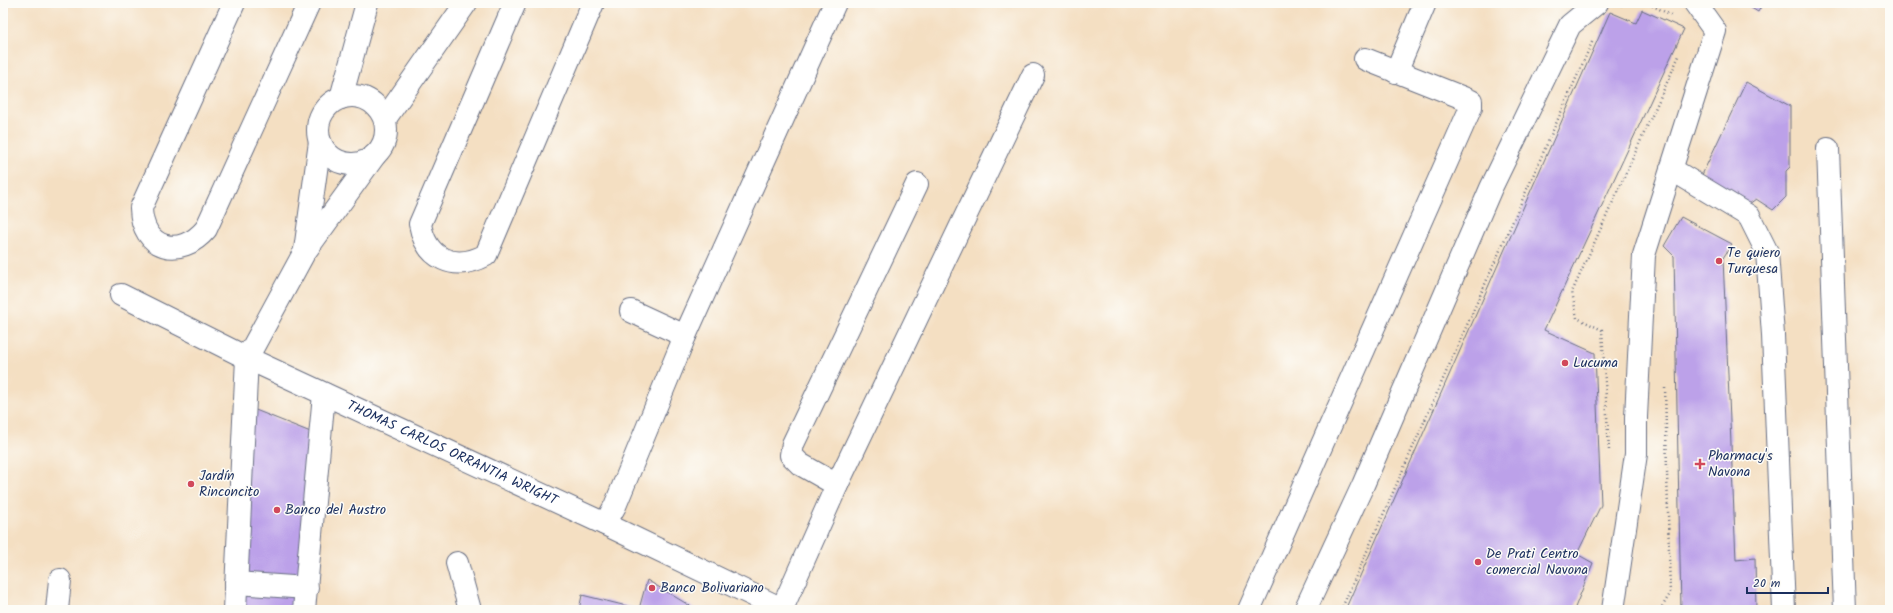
<svg xmlns="http://www.w3.org/2000/svg" width="1893" height="613" font-family="Kalam,sans-serif">
<style>
.building{fill:#bca1e9}
.lines{fill:none;stroke-linecap:round;stroke-linejoin:round}
.minor-casing{stroke:#676d81;stroke-width:24}
.path{stroke:#676d81;stroke-width:2.5;stroke-dasharray:1 3;stroke-linecap:butt}
.minor{stroke:#fff;stroke-width:22}
.poi-dot{fill:#d1495b;stroke:#fdfcf7;stroke-width:1.5}
.labels{text-anchor:middle;dominant-baseline:central;stroke-width:3;stroke-linejoin:round;paint-order:stroke}
.poi-label{font-size:14px;fill:#1b2f5e;stroke:#fdfcf7;text-anchor:start}
.street-label{font-size:14px;fill:#1b2f5e;stroke:#fdfcf7}
</style>
<rect width="100%" height="100%" fill="#fdfcf7"/>
<filter id="ink" filterUnits="userSpaceOnUse"><feTurbulence type="fractalNoise" baseFrequency=".025" numOctaves="2"/><feDisplacementMap in="SourceGraphic" scale="8" xChannelSelector="R" yChannelSelector="G"/><feConvolveMatrix kernelMatrix="1 2 1 2 8 2 1 2 1" color-interpolation-filters="sRGB"/></filter>
<filter id="wash" filterUnits="userSpaceOnUse"><feTurbulence type="fractalNoise" baseFrequency=".012" numOctaves="4" result="noise"/><feDisplacementMap in="SourceGraphic" scale="16" xChannelSelector="R" yChannelSelector="G"/><feGaussianBlur stdDeviation="0.9" result="paint"/><feColorMatrix in="noise" values="0 0 0 0 0 0 0 0 0 0 0 0 0 0 0 0 0 1.4 0 .05"/><feComposite in="paint" operator="in"/></filter>
<g filter="url(#wash)">
<rect width="100%" height="100%" fill="#f4dfc2"/>
<g id="blocks">
<g class="building">
<path d="M1743,3H1763L1758,12Z"/>
<path d="M1642,10L1684,29L1544,330L1595,353L1601,505L1577,554L1593,563L1574,610H1345L1610,12L1636,23Z"/>
<path d="M1746,82L1790,106V167L1786,171V197L1773,210L1756,199L1749,204L1701,177Z"/>
<path d="M1681,217L1732,244L1723,258L1736,560L1755,558L1756,610H1681L1674,256L1664,246Z"/>
<path d="M248,407L318,435L300,610H238Z"/>
<path d="M647,580L697,610H579L582,595L639,609Z"/>
</g>
</g>
</g>
<g filter="url(#ink)">
<use href="#blocks" fill-opacity="0" stroke="#676d81" stroke-width="1"/>
<g class="lines">
<g class="minor-casing">
<g id="minor">
<path d="M234,3L141,208C142,249 180,260 206,229L309,3"/>
<path d="M515,3L420,224C426,259 454,272 486,255L593,3"/>
<path d="M1396,72L1425,3"/>
<circle cx="352" cy="130" r="34"/>
<path d="M341,98L367,3"/>
<path d="M385,119L466,3"/>
<path d="M1828,149L1845,610"/>
<path d="M1671,169L1749,216L1767,252L1773,335L1784,610"/>
<path d="M305,250L320,142"/>
<path id="s1" d="M121,295L247,358L605,524L784,610"/>
<path d="M631,311L685,336"/>
<path d="M837,485L800,464L791,455L793,444L917,184"/>
<path d="M605,524L615,506L685,336L835,3"/>
<path d="M457,563L470,610"/>
<path d="M236,583L307,588"/>
<path d="M782,609L837,485L1033,75"/>
<path d="M57,610L60,580"/>
<path d="M235,610L247,358L304,253L375,155"/>
<path d="M304,610L324,394"/>
<path d="M1249,610L1471,107V101L1365,59"/>
<path d="M1305,610L1363,485L1491,188L1570,25L1597,3"/>
<path d="M1613,610L1636,454V417L1644,255L1715,31L1695,3"/>
</g>
</g>
<g class="path">
<path d="M1621,5L1647,3L1673,16"/>
<path d="M1609,450L1602,330L1577,318L1572,292L1679,56"/>
<path d="M1341,610L1593,40"/>
<path d="M1660,610L1670,594L1665,387"/>
</g>
<use href="#minor" class="minor"/>
</g>
</g>
<g class="poi-dot">
<circle cx="1719" cy="261" r="4"/>
<circle cx="1565" cy="363" r="4"/>
<path d="M1698 458h4v4h4v4h-4v4h-4v-4h-4v-4h4z"/>
<circle cx="191" cy="484" r="4"/>
<circle cx="277" cy="510" r="4"/>
<circle cx="1478" cy="562" r="4"/>
<circle cx="652" cy="588" r="4"/>
</g>
<g class="labels">
<g class="poi-label">
<text x="1727" y="253">Te quiero<tspan x="1727" dy="16">Turquesa</tspan></text>
<text x="1573" y="363">Lucuma</text>
<text x="1708" y="456">Pharmacy's<tspan x="1708" dy="16">Navona</tspan></text>
<text x="199" y="476">Jardín<tspan x="199" dy="16">Rinconcito</tspan></text>
<text x="285" y="510">Banco del Austro</text>
<text x="1486" y="554">De Prati Centro<tspan x="1486" dy="16">comercial Navona</tspan></text>
<text x="660" y="588">Banco Bolivariano</text>
</g>
<g class="street-label">
<text stroke="none"><textPath href="#s1" startOffset="367">THOMAS CARLOS ORRANTIA WRIGHT</textPath></text>
</g>
</g>
<rect width="1893" height="613" fill="none" stroke="#fdfcf7" stroke-width="16"/>
<path d="M1747 587v6h81v-6" fill="none" stroke="#1b2f5e" stroke-width="2"/>
<text x="1753" y="587" font-size="12" fill="#1b2f5e" stroke="#fdfcf7" stroke-width="3" paint-order="stroke">20 m</text>
</svg>
